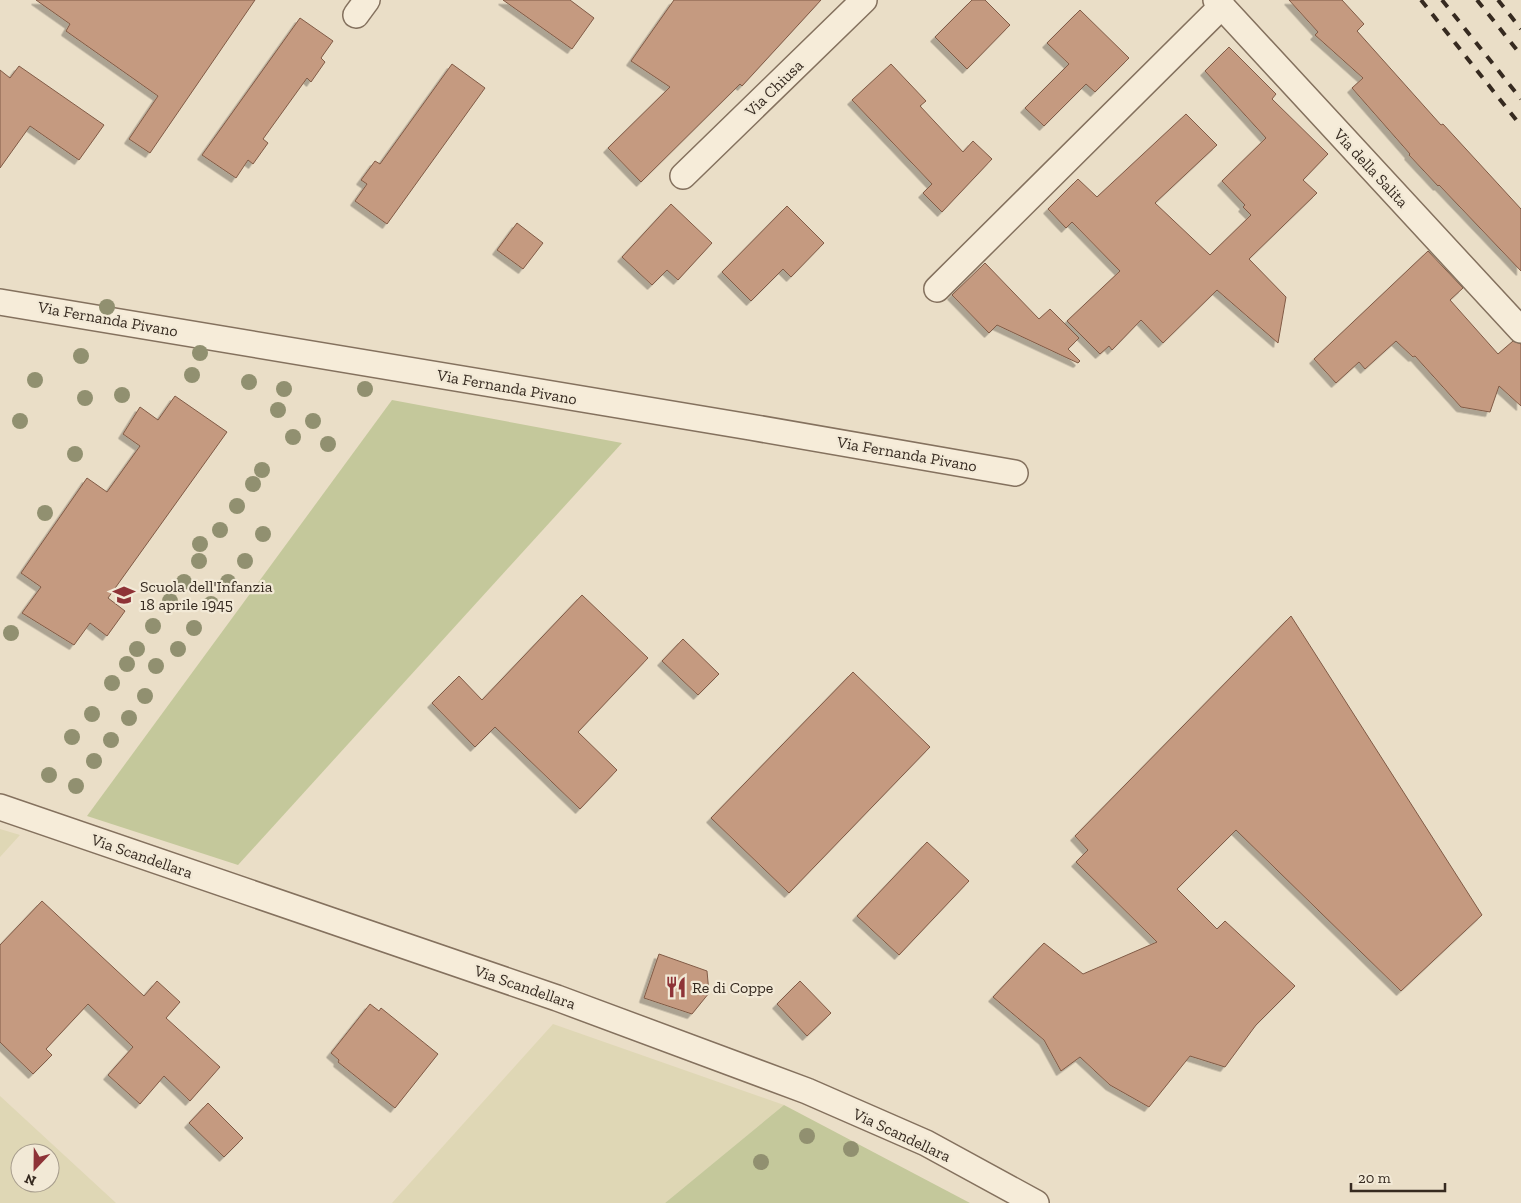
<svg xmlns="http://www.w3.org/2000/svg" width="1521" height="1203" font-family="'Zilla Slab',serif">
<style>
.farmland{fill:#dfd7b5;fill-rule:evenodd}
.green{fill:#c4c89b}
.building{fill:#c59a80;stroke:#815b46;filter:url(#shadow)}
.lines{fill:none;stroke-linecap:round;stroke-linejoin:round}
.street-casing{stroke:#84715e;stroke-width:28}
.street{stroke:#f6ecd9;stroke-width:25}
.rail{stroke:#362a20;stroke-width:4;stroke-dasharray:9 9;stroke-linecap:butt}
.tree{fill:#919070}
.labels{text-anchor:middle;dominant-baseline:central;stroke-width:4.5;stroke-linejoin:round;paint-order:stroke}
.street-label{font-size:16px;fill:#362a20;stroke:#f2e9d6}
.poi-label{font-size:16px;fill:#362a20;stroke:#f2e9d6;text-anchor:start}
</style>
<defs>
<filter id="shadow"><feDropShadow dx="-4.5" dy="4.5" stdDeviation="0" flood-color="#0004"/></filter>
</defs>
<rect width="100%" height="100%" fill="#eadec7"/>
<g class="farmland">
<path d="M0,829L20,835L0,857Z"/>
<path d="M553,1024L784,1105L665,1203H392Z"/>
<path d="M0,1096L116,1203H0ZM20,1153H50V1183H20Z"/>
</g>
<g class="green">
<path d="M392,400L622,443L238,865L87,816Z"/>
<path d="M784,1105L970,1203H665Z"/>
</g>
<g class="building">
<path d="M36,0H255L150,153L129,139L158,96L66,31L70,24Z"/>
<path d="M503,0H570L594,18L572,49Z"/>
<path d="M674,0H821L742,86L740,84L641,182L608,148L670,87L631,61Z"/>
<path d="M972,0H985L1010,25L967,69L935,37Z"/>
<path d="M1289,0H1342L1364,24L1357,31L1441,125L1443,124L1521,209V271L1439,185L1438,186L1409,155L1410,154L1352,88L1363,78L1315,35L1318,32Z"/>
<path d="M1080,10L1129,58L1095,92L1086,84L1044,126L1025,108L1069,64L1047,43Z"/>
<path d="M300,18L333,41L321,58L325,62L311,82L307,78L263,139L268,143L253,164L248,160L236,178L202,155Z"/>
<path d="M1229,47L1276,94L1272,99L1328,154L1303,180L1317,193L1249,259L1286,297L1278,343L1217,290L1163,343L1141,320L1112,350L1109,346L1100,354L1067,321L1120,271L1072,222L1066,228L1048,209L1078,179L1097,197L1186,114L1217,145L1155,203L1210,255L1251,215L1243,207L1245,205L1222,181L1266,138L1205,71Z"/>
<path d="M452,64L485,88L387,224L355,201L367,184L361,180L375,161L380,164Z"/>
<path d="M891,64L926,101L920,106L963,152L973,141L992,159L942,212L923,193L932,184L852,100Z"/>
<path d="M19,66L104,125L79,160L30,126L0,168V70L10,78Z"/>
<path d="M671,204L712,243L678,280L667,270L652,285L622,257Z"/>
<path d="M787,206L824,243L791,277L783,269L751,301L722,272Z"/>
<path d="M517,223L543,243L523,269L497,250Z"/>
<path d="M1428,251L1463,288L1450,300L1498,354L1513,341L1521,344V406L1499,386L1490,412L1461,407L1415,356L1413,357L1396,341L1365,369L1359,362L1336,383L1314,359Z"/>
<path d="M985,263L1039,319L1050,309L1079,338L1068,349L1080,361L1078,363L997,325L989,333L952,295Z"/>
<path d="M175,396L227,432L108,598L125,611L107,636L90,623L74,645L22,613L41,587L21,573L87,478L107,492L140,446L123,434L140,407L158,420Z"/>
<path d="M582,595L648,658L578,732L617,770L580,809L495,727L475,747L432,703L459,676L482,700Z"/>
<path d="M1291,616L1482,915L1401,991L1236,830L1177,889L1217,929L1225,921L1295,986L1256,1025L1225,1067L1190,1056L1149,1107L1110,1085L1080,1057L1061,1071L1044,1040L993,997L1044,943L1083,974L1157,942L1076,862L1088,850L1075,836Z"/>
<path d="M683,639L719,674L698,695L662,661Z"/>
<path d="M853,672L930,747L789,893L711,818Z"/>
<path d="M927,842L969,881L899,955L857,916Z"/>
<path d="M42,901L144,996L157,981L180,1002L166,1018L220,1067L190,1101L164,1076L140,1104L108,1075L133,1047L88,1004L46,1049L52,1055L33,1074L0,1042V945Z"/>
<path d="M659,954L707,971L709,993L692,1014L644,998Z"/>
<path d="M800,981L831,1013L807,1036L777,1004Z"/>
<path d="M370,1004L379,1011L381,1008L438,1054L395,1108L338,1062L339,1060L331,1053Z"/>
<path d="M208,1103L243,1138L224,1157L189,1123Z"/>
</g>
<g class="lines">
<g class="street-casing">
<g id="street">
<path d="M1216,0L1521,330"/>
<path d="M356,15L367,0"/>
<path d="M683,176L864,0"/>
<path d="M937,289L1222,6"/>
<path d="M0,302L750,427L1015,473"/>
<path d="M0,807L557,998L807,1091L926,1143L1036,1203"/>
</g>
</g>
<use href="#street" class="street"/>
<g class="rail">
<path d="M1421,0L1521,126"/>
<path d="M1442,0L1521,99"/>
<path d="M1477,0L1521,55"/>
<path d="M1498,0L1521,29"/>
</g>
</g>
<g class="tree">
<circle cx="107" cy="307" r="8"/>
<circle cx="200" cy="353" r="8"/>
<circle cx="81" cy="356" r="8"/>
<circle cx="192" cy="375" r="8"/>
<circle cx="35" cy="380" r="8"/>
<circle cx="249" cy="382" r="8"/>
<circle cx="284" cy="389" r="8"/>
<circle cx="365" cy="389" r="8"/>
<circle cx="122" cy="395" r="8"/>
<circle cx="85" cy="398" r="8"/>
<circle cx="278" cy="410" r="8"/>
<circle cx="20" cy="421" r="8"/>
<circle cx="313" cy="421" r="8"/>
<circle cx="293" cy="437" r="8"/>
<circle cx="328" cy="444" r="8"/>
<circle cx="75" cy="454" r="8"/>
<circle cx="262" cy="470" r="8"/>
<circle cx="253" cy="484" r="8"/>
<circle cx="237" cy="506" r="8"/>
<circle cx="45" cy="513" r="8"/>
<circle cx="220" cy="530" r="8"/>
<circle cx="263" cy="534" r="8"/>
<circle cx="200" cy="544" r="8"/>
<circle cx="199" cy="561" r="8"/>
<circle cx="245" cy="561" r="8"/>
<circle cx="184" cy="582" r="8"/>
<circle cx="228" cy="582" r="8"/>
<circle cx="170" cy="601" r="8"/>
<circle cx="211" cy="604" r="8"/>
<circle cx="153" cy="626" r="8"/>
<circle cx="194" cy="628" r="8"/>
<circle cx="11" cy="633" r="8"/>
<circle cx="137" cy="649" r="8"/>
<circle cx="178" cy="649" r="8"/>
<circle cx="127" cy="664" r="8"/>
<circle cx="156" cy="666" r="8"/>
<circle cx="112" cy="683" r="8"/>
<circle cx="145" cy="696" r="8"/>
<circle cx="92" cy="714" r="8"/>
<circle cx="129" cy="718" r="8"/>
<circle cx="72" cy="737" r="8"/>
<circle cx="111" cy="740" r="8"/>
<circle cx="94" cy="761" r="8"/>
<circle cx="49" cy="775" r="8"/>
<circle cx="76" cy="786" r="8"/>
<circle cx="807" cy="1136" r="8"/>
<circle cx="851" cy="1149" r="8"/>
<circle cx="761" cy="1162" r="8"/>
</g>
<defs>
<g id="school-bare" transform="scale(1.725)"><path d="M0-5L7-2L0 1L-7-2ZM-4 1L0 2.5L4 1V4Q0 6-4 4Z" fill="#8e3337" stroke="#f2e9d6" stroke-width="2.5" paint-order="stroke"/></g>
<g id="restaurant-bare" transform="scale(1.725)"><path d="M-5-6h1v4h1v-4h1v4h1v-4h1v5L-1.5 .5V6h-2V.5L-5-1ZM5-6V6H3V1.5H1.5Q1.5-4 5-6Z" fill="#8e3337" stroke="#f2e9d6" stroke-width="2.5" paint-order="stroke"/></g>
</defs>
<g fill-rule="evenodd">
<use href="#school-bare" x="124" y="595"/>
<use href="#restaurant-bare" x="676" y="987"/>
</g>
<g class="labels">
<g class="street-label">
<text transform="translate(774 88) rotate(-44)">Via Chiusa</text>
<text transform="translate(1371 168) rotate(47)">Via della Salita</text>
<text transform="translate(108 319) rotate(10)">Via Fernanda Pivano</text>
<text transform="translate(507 387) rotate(10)">Via Fernanda Pivano</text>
<text transform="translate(907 454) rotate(10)">Via Fernanda Pivano</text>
<text transform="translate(142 856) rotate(19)">Via Scandellara</text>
<text transform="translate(525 987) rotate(19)">Via Scandellara</text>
<text transform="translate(902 1135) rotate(25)">Via Scandellara</text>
</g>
<g class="poi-label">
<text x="140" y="586">Scuola dell'Infanzia<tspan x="140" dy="18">18 aprile 1945</tspan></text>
<text x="692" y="987">Re di Coppe</text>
</g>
</g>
<g transform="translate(35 1168) rotate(202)"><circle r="24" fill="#f2e9d6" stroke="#a79d8d"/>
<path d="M0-4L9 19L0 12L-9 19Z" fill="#8e3337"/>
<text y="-8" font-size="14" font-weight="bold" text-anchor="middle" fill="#362a20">N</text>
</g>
<path d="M1351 1183v8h94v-8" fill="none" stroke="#362a20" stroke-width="2.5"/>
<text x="1358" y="1183" font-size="15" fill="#362a20" stroke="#f2e9d6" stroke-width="4" paint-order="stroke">20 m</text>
</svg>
